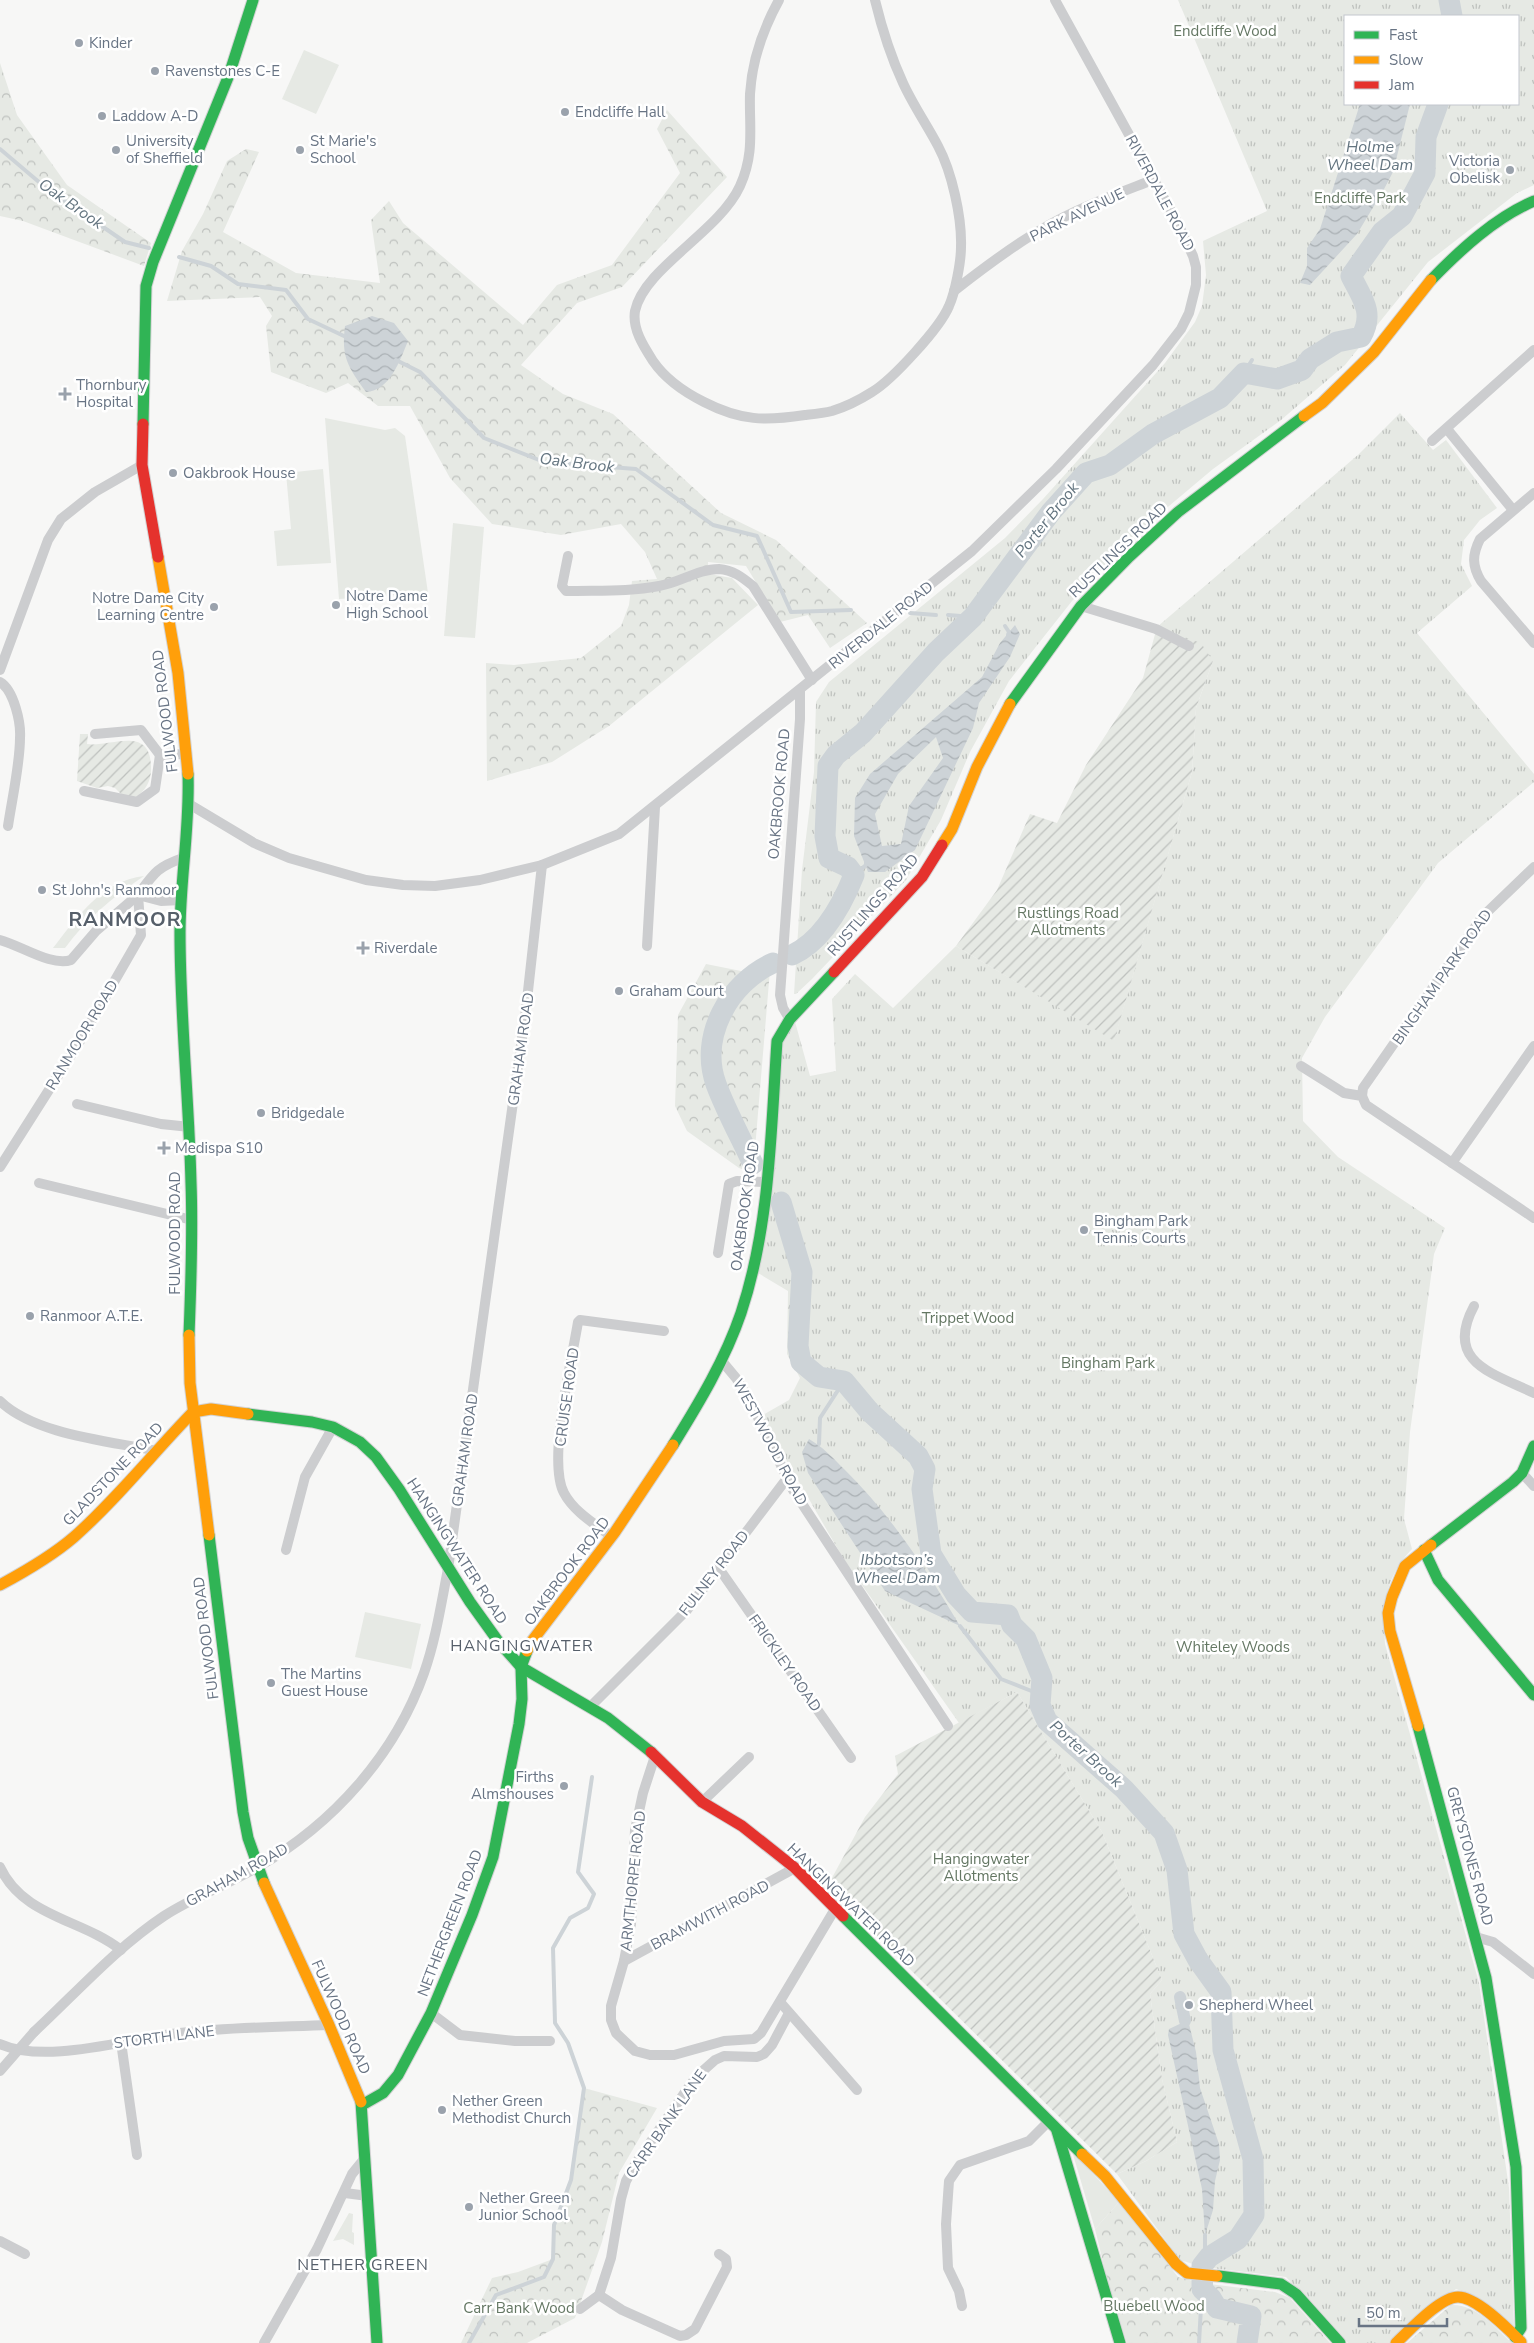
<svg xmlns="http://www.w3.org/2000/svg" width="1534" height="2343" font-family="'Nunito Sans',sans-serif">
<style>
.grass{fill:#e6e9e4}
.forest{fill:url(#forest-crowns)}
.park{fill:url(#park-tufts);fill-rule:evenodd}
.garden{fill:url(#garden-furrows)}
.water{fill:url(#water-waves);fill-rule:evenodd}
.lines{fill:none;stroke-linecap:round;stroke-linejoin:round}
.stream{stroke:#cdd3d7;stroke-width:4}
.canal{stroke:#cdd3d7;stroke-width:12}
.river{stroke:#cdd3d7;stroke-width:21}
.fast-casing{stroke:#d3d3d4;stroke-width:13}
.slow-casing{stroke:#d3d3d4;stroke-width:13}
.jam-casing{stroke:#d3d3d4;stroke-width:13}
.street{stroke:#cccdcf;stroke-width:10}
.fast{stroke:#30b455;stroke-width:11}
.slow{stroke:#ff9f0a;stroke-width:11}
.jam{stroke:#e5322d;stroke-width:11}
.street-bridge{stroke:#cccdcf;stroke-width:10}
.poi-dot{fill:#9aa2ac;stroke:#fff;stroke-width:2}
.labels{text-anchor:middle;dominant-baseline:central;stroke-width:5;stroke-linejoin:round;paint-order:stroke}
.park-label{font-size:15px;fill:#647763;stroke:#fff}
.poi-label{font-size:15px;fill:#687484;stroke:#fff;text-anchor:start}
.street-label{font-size:15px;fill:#687484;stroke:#fff}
.water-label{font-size:16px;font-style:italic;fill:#647580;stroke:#fff}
.neighbourhood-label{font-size:16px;letter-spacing:1px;fill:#565f6a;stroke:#fff}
.district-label{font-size:20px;font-weight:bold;letter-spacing:1px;fill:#565f6a;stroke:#fff}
</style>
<defs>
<pattern id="forest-crowns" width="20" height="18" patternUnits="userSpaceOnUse" patternTransform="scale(1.25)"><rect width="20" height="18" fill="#e6e9e4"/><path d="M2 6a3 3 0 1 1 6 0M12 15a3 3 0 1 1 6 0" fill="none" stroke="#bec1be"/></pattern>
<pattern id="park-tufts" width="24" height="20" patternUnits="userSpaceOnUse" patternTransform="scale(1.25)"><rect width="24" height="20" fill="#e6e9e4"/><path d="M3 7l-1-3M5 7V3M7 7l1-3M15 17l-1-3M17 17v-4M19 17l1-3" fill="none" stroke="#bec1be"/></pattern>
<pattern id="garden-furrows" width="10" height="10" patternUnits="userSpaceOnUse" patternTransform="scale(1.25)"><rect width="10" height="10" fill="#e6e9e4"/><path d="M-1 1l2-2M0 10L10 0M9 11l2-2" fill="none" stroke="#bec1be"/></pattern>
<pattern id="water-waves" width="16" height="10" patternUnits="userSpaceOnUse" patternTransform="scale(1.25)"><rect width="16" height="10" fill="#cdd3d7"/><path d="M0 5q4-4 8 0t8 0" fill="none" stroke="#aab0b4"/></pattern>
</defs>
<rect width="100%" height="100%" fill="#f7f7f6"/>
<g class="grass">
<path d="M304,50L339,65L316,114L282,99Z"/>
<path d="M325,418L385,430L395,428L405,436L428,593L339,599Z"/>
<path d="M323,469L331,563L277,566L274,531L291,529L286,473Z"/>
<path d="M453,523L484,527L475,638L444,636Z"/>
<path d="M144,876C114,896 86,919 65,948H53C77,917 102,881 144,876Z"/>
<path d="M365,1612L421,1624L411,1669L355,1657Z"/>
<path d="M1072,2151L1119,2202L1095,2229Z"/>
<path d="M349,2213L353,2214L352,2232L354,2233V2245L343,2239L333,2241Z"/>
</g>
<g class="forest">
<path d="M0,63L17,115L67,185L151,243L144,266L23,221L0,216Z"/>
<path d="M667,110L727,177L622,287L577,303L521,365L563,394L613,414L721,513L776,540L867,623L830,648L808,615L780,622L746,566L708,562L709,574L732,578L758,605L609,726L552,762L487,781L486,663L514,665L581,658L621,626L629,605L632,581L657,579L645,552L621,524L561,535L492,524L450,478L410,406H378L348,383L326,393L271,372L266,326L272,316L260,297L167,301L182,251L203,214L227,161L246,149L259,152L223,232L296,273L380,283L371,220L389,201L403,223L523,325L557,285L612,265L680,173L657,129Z"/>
<path d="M771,958L753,1173L739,1168L687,1131L675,1106L678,1015L706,964L746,972Z"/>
<path d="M584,2088L657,2108L619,2173L602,2242L575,2318L527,2343H461L492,2278L518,2272L553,2259L554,2225L570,2180Z"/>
<path d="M1119,2202L1178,2277L1201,2283L1275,2292L1290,2298L1330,2343H1127L1109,2287L1095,2229Z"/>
<path d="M1451,2305C1477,2304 1494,2327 1512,2343H1407Z"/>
</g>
<g class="park">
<path d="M1178,0H1534V185L1517,193L1428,262L1345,365L1281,420L1213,469L1131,538L1072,601L1009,681L970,752L941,820L906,880L812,979L796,994H794L802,870L814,772L816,702L829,682L1005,538L1043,499L1165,363L1195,322L1202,306L1206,275L1203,241L1267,211ZM1345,16H1518V104H1345Z"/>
<path d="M1400,413L1433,450L1446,440L1497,508L1480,520L1464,540L1461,564L1472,586L1417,633L1534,774V782L1438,863L1325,1017L1302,1058L1303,1121L1338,1157L1445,1228L1434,1254L1410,1432L1404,1519L1412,1549C1385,1577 1382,1606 1385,1644L1479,1983L1509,2188L1514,2326L1476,2296L1456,2289L1389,2343H1348L1286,2277L1203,2267L1180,2260L1117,2174L1146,2161L1177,2142L1162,2079L1150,1994L1162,1980L1102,1832L1017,1692L959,1723L843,1558L761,1416L789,1400L800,1378L787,1354L788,1291L758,1273L780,1040L794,1018L810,1076L836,1071L832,999L855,974L893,1008L956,946L1114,1040L1192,772L1196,708L1213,661L1157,627L1359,454Z"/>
</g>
<g class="garden">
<path d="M1157,627L1201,643L1213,661L1196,708L1192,772L1114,1041L956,946L997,890L1030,814L1057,823L1086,765L1143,678Z"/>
<path d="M80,734H88L87,744C109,748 152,723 151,769C151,782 145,791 135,798L121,794L115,788L108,786L97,788L77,781Z"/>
<path d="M1017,1692L1102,1832L1162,1980L1150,1994L1162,2079L1177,2142L1146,2161L1117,2174L827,1887L865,1817L898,1774L895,1756Z"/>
</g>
<g class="water">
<path d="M1360,104H1410L1393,172L1383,191L1357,234L1310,285L1300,283L1307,266V248L1320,229Z"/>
<path d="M372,316L394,323L408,341C400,360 390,391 366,392C348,367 341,357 345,326Z"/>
<path d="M1015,625L1020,634L1010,657L979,703L973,728L915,850L885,872H868L854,836L855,798L870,774L982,677L1000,643ZM936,737L943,758L909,806L901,844L882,846L875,814L898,774Z"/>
<path d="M809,1439C823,1447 833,1458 844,1469C890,1514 927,1570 960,1626L885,1591L808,1473L802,1452Z"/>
<path d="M1188,2020L1196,2052L1200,2088L1219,2144L1220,2160L1215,2181L1213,2210L1205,2235L1202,2189L1168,2035L1169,2029Z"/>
</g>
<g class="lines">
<g class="stream">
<path d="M0,149L46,188L125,242L149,248"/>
<path d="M179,257L211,266L238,284L286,290L308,319L346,337"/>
<path d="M396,360L420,372L484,438L544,462L636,469L713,525L757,536L791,612L851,610"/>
<path d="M1244,373L1252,360"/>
<path d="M984,601L988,606"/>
<path d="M910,613L936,615"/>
<path d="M948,615L973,617"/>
<path d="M1005,626L1009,632L1008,635"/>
<path d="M854,875L866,865V861"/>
<path d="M819,1444L820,1418L844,1381"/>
<path d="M960,1626L1001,1679L1039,1694"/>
<path d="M1205,2235V2262"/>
<path d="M1211,2298V2265L1223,2249"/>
<path d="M469,2343L496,2295L544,2277L553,2259L554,2225L571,2180L584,2088L568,2043L555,2023L553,1948L570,1918L588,1908L594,1894L578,1872L592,1777"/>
<path d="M1199,2343L1202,2289"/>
</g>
<path class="canal" d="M1180,1997L1185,2021"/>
<g class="river">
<path d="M1449,0L1452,16"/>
<path d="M792,955C822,941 842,905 854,875L848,867L829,858L825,836L828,766L836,755L863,733L936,652L973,617L1051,512L1086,473L1110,465L1153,434L1220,398L1244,373L1277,379L1302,370L1310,359L1337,342L1361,337C1375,313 1362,298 1351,276L1382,232L1402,216L1425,173L1426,137L1438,104"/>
<path d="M753,1164C741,1138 726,1111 716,1084C699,1036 729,983 773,963"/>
<path d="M781,1202L802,1272L798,1346L801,1362L819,1377L844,1381L870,1412L918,1456L925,1469L922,1489L931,1554L956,1595L972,1612L1008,1615L1012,1625L1026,1639L1042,1678L1040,1705L1047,1721L1124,1789L1164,1833L1177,1870L1184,1934L1198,1960L1221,1992L1223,2050L1253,2159L1254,2215L1238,2239L1209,2257L1202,2266V2289L1211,2298L1217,2308L1251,2316L1247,2343"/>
</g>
<g class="fast-casing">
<g id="fast">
<path d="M1431,280C1461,249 1495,218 1534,201"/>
<path d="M143,424L146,286L153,262L229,75L253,0"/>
<path d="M1010,704L1081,606L1129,557L1178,512L1304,416"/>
<path d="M188,774C190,827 180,880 180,933C180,1016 189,1100 191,1183C193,1234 191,1284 189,1335"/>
<path d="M248,1414L312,1422L333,1427L360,1442L376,1457L399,1489L470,1602L498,1641L521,1667L608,1718L651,1752"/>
<path d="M673,1445C699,1403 725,1360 741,1313C770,1226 771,1131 777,1041L790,1019L834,972"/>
<path d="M209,1535L243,1812L248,1838L264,1883"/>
<path d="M1431,1545L1513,1482L1522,1473L1534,1446"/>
<path d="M1424,1550L1438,1580L1534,1695"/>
<path d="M1418,1726L1486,1978L1516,2167L1521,2328L1515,2337"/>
<path d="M843,1916L1082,2154"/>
<path d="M361,2102L377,2343"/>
<path d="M362,2105L383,2093L398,2075L431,2013L472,1915L493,1857L519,1724L522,1699L521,1667L527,1651"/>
<path d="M1057,2131L1120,2343"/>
<path d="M1219,2276L1281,2284L1296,2294L1340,2343"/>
</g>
</g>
<g class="slow-casing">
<g id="slow">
<path d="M1304,416L1322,403L1374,352L1431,280"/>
<path d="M158,557L178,673L188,774"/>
<path d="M942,845L952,829L977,767L1010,704"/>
<path d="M189,1335L190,1383L209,1535"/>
<path d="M0,1585C26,1571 52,1556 74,1537C117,1499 153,1453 193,1412L211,1409L248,1414"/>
<path d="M527,1651L529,1645L615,1532L673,1445"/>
<path d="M1418,1726L1390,1631L1388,1613L1392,1597L1405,1566L1431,1545"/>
<path d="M264,1883L329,2025L361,2102"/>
<path d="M1082,2154L1105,2176L1176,2264L1187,2273L1217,2276"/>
<path d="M1396,2343C1409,2331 1440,2297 1458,2297C1477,2297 1508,2329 1521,2342"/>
</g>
</g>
<g class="jam-casing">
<g id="jam">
<path d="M143,424L142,465L158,557"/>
<path d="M834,972L922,877L942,845"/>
<path d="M651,1752L702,1802L742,1826L795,1868L843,1916"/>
</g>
</g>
<g class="street">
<path d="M779,0C763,29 752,60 750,94C749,127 755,153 740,186C719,232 644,268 635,311C632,329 644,347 653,361C666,380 684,392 704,402C741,421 765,421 805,415C814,414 824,413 832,411C845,407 861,399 872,392C892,380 940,328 949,306C955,293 961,262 961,247C962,218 952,172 938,146C927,125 913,105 903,83C891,57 882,29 875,0"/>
<path d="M954,291C982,269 1011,247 1042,229C1077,208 1117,194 1155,179"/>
<path d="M1447,429L1513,510"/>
<path d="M1432,441L1534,350"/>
<path d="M1534,493L1480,539C1472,555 1472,566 1481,581L1534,643"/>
<path d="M568,556L562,586L566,591C597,590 629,592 659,586C679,583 698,569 719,569C733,570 742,577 753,586L812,680"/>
<path d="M1081,606L1156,629L1189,646"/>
<path d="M0,670L48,540L61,519L95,492L142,465"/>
<path d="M0,682C14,690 21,723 20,738C20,764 12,799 8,826"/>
<path d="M95,734L141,730L160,755"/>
<path d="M84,791L137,802L155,789L160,755L187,754"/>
<path d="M189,804L254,843L289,858L366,880L403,885L435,886L480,880L542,865L619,834L972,551L1056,469L1153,365L1181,329L1189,313L1196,285V267L1193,256L1177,222L1055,0"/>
<path d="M181,900L161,901L138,895C154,873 157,867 183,858"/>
<path d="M0,940C20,945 52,967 71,960L96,931L138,895"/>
<path d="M647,946L655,807"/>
<path d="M789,1018L783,1008L780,995L800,719V690"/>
<path d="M1301,1066L1344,1093L1362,1096L1366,1105L1534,1218"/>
<path d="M1362,1096L1363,1088L1482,917L1534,867"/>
<path d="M77,1104L161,1124L190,1127"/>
<path d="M1452,1163L1534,1046"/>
<path d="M0,1167L80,1041L141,935L138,895"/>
<path d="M39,1183L192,1220"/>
<path d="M718,1253L729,1184L737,1181L766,1182"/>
<path d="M1474,1306C1444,1362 1492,1373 1534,1393"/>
<path d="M721,1360L736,1378L751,1403L793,1490L948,1726"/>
<path d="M0,1401C35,1435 110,1441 157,1451"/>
<path d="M1522,1473L1534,1486"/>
<path d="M612,1537C595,1524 574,1512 564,1493C547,1461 572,1360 578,1322L580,1320L664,1331"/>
<path d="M286,1550L305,1477L333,1427"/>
<path d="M718,1567L851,1758"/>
<path d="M591,1706L687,1610L788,1477"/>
<path d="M655,1756L643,1793L635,1830L631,1924L624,1961L611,2006V2020L616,2033L635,2051L650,2055H674L724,2041L754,2039L761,2033L835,1909"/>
<path d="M702,1802L749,1757"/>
<path d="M0,1867C23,1917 82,1919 121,1950"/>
<path d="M1476,1937L1493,1942L1534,1974"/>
<path d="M624,1961L795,1868"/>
<path d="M780,2002L857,2090"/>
<path d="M431,2013L460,2035L515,2041H550"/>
<path d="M34,2032C76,1993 116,1948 164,1916C193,1897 227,1885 258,1867C333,1824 395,1755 424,1673C436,1639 441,1604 448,1569L526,1009L542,865"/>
<path d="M121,2042L137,2155"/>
<path d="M0,2044C47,2065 129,2038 180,2033C230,2027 280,2027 329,2025"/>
<path d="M345,2193L368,2196"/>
<path d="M0,2241L25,2254"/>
<path d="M599,2295L622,2310L680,2336L686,2335L695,2329L727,2267L726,2259L719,2254"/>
<path d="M962,2306L959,2291L948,2268L946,2224L949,2181L960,2165L1029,2141L1048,2122"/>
<path d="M580,2309L599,2295L611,2258L621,2199L626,2181L636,2163L683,2095L697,2076L715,2060L724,2056L757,2057L764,2054L772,2045L789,2013"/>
<path d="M264,2343L317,2249L352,2174L365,2158"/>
</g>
<use href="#fast" class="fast"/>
<use href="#slow" class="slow"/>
<use href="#jam" class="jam"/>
<path class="street-bridge" d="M0,2071L34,2032"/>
</g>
<g class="poi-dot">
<circle cx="79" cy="43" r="5"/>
<circle cx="155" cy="71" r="5"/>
<circle cx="565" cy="112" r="5"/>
<circle cx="102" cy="116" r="5"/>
<circle cx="116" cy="150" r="5"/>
<circle cx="300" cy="150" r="5"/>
<circle cx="1510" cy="170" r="5"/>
<path d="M62.5 386.5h5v5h5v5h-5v5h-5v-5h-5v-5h5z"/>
<circle cx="173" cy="473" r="5"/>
<circle cx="336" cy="605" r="5"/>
<circle cx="214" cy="607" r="5"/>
<circle cx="42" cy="890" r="5"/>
<path d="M360.5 940.5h5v5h5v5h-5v5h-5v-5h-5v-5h5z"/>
<circle cx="619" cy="991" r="5"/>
<circle cx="261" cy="1113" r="5"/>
<path d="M161.5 1140.5h5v5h5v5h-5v5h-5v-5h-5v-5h5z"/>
<circle cx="1084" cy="1230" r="5"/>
<circle cx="30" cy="1316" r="5"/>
<circle cx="271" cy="1683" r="5"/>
<circle cx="564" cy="1786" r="5"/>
<circle cx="1189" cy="2005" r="5"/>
<circle cx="442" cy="2110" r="5"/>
<circle cx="469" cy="2207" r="5"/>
</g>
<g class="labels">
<g class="park-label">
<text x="1225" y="31">Endcliffe Wood</text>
<text x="1360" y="198">Endcliffe Park</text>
<text x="1068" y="913">Rustlings Road<tspan x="1068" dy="17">Allotments</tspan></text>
<text x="968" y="1318">Trippet Wood</text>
<text x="1108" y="1363">Bingham Park</text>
<text x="1233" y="1647">Whiteley Woods</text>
<text x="981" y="1859">Hangingwater<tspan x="981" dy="17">Allotments</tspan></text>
<text x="1154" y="2306">Bluebell Wood</text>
<text x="519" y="2308">Carr Bank Wood</text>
</g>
<g class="poi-label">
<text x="89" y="43">Kinder</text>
<text x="165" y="71">Ravenstones C-E</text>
<text x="575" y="112">Endcliffe Hall</text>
<text x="112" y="116">Laddow A-D</text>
<text x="126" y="141">University<tspan x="126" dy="17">of Sheffield</tspan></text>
<text x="310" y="141">St Marie's<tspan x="310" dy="17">School</tspan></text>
<text x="1500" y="161" text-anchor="end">Victoria<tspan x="1500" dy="17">Obelisk</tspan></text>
<text x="76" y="385">Thornbury<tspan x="76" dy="17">Hospital</tspan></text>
<text x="183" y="473">Oakbrook House</text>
<text x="346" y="596">Notre Dame<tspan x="346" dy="17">High School</tspan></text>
<text x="204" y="598" text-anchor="end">Notre Dame City<tspan x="204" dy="17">Learning Centre</tspan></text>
<text x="52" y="890">St John's Ranmoor</text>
<text x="374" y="948">Riverdale</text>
<text x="629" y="991">Graham Court</text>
<text x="271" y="1113">Bridgedale</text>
<text x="175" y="1148">Medispa S10</text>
<text x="1094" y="1221">Bingham Park<tspan x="1094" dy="17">Tennis Courts</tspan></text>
<text x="40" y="1316">Ranmoor A.T.E.</text>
<text x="281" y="1674">The Martins<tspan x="281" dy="17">Guest House</tspan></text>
<text x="554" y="1777" text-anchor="end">Firths<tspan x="554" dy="17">Almshouses</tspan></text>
<text x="1199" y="2005">Shepherd Wheel</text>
<text x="452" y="2101">Nether Green<tspan x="452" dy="17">Methodist Church</tspan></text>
<text x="479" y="2198">Nether Green<tspan x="479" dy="17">Junior School</tspan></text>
</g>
<g class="street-label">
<text transform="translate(1160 193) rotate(62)">RIVERDALE ROAD</text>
<text transform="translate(1077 215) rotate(-26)">PARK AVENUE</text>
<text transform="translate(1118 550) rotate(-44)">RUSTLINGS ROAD</text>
<text transform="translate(881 625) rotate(-39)">RIVERDALE ROAD</text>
<text transform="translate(165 711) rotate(-97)">FULWOOD ROAD</text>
<text transform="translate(779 794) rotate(-85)">OAKBROOK ROAD</text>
<text transform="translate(873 905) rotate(-49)">RUSTLINGS ROAD</text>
<text transform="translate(1442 977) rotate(-55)">BINGHAM PARK ROAD</text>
<text transform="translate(82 1035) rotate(-59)">RANMOOR ROAD</text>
<text transform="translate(521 1049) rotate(-82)">GRAHAM ROAD</text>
<text transform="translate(745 1206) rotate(-82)">OAKBROOK ROAD</text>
<text transform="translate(175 1233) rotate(-90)">FULWOOD ROAD</text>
<text transform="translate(567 1397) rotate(-82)">CRUISE ROAD</text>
<text transform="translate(770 1442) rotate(62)">WESTWOOD ROAD</text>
<text transform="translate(465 1450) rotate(-82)">GRAHAM ROAD</text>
<text transform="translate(113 1474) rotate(-46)">GLADSTONE ROAD</text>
<text transform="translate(457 1551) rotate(57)">HANGINGWATER ROAD</text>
<text transform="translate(567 1571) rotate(-53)">OAKBROOK ROAD</text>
<text transform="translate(714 1573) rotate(-52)">FULNEY ROAD</text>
<text transform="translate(206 1638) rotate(-97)">FULWOOD ROAD</text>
<text transform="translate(785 1663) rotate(55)">FRICKLEY ROAD</text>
<text transform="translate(1470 1856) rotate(75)">GREYSTONES ROAD</text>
<text transform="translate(237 1875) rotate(-29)">GRAHAM ROAD</text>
<text transform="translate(633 1881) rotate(-84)">ARMTHORPE ROAD</text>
<text transform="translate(851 1905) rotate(44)">HANGINGWATER ROAD</text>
<text transform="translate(710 1915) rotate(-28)">BRAMWITH ROAD</text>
<text transform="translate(450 1923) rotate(-69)">NETHERGREEN ROAD</text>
<text transform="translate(341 2017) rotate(66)">FULWOOD ROAD</text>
<text transform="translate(164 2037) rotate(-7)">STORTH LANE</text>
<text transform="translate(666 2124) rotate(-55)">CARR BANK LANE</text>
</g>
<g class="water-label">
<text x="1370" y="147">Holme<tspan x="1370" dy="18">Wheel Dam</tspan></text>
<text transform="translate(71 204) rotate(35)">Oak Brook</text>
<text transform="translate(577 463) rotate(7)">Oak Brook</text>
<text transform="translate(1047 520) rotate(-51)">Porter Brook</text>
<text x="897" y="1560">Ibbotson’s<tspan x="897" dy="18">Wheel Dam</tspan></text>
<text transform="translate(1086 1754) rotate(42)">Porter Brook</text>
</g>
<g class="neighbourhood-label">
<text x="522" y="1646">HANGINGWATER</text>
<text x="363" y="2265">NETHER GREEN</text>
</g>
<g class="district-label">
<text x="125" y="919">RANMOOR</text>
</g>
</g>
<rect x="1344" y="15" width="175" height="90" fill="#ffffff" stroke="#c3c7ce"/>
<rect x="1354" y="31" width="25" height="8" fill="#30b455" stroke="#c3c7ce"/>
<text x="1389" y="40" font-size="15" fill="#687484">Fast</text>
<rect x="1354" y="56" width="25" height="8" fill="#ff9f0a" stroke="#c3c7ce"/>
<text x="1389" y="65" font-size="15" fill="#687484">Slow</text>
<rect x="1354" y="81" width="25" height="8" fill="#e5322d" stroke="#c3c7ce"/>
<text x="1389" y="90" font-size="15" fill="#687484">Jam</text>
<path d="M1359 2318v8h88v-8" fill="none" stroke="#687484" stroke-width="2.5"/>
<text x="1366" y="2318" font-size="15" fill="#687484" stroke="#ffffff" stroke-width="4" paint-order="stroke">50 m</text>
</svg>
